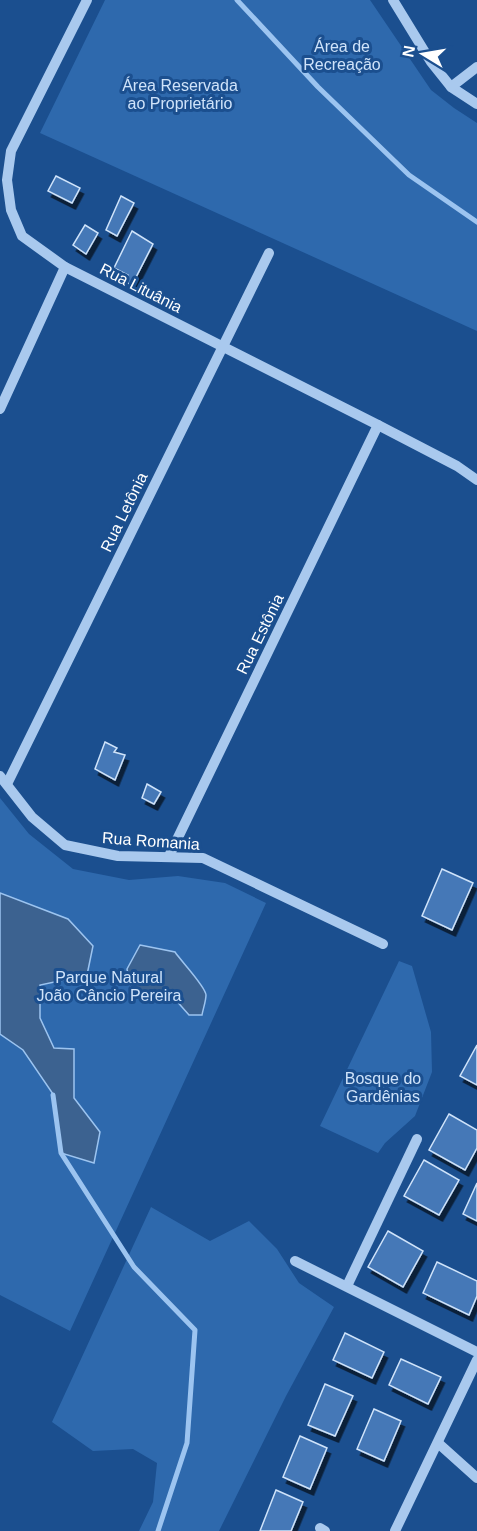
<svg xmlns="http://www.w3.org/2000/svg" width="477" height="1531" font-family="Arial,sans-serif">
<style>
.green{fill:#2e69ad}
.water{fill:#3c6290;stroke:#9cc4f0;stroke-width:1.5}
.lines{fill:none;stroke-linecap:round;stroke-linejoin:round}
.stream{stroke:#9cc4f0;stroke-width:5}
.building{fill:#4478b7;stroke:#cfe3fa;stroke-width:1.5;filter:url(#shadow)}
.minor{stroke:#a9c9ee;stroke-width:10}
.labels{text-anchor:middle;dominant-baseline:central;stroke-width:6;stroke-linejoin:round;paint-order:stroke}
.park-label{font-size:16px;fill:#cfe3fa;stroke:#1b4f8f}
.street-label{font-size:16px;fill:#fff;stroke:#1b4f8f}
</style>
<defs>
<filter id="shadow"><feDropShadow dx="3.5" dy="6" stdDeviation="0" flood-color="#0009"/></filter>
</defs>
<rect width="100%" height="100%" fill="#1b4f8f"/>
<g class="green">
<path d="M105,0H370L431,90L454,108L477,123V331L40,133Z"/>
<path d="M0,798L29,834L73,869L129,880L178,876L225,883L266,903L70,1331L0,1295Z"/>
<path d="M399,961L412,966L431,1032L432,1072L415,1116L385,1143L378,1153L320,1126Z"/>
<path d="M151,1207L210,1241L249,1221L277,1249L299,1283L334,1307L286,1396L219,1531H139L153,1502L157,1463L133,1449L93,1451L52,1422Z"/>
</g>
<g class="water">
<path d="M0,893L68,919L93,946L87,975L40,985V1018L54,1048L74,1049V1098L100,1132L94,1163L61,1153L53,1094L23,1050L0,1034Z"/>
<path d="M140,945L175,952C181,961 206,987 206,995C206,1001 203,1009 202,1015H189L174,998L160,996L146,999L136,994L130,985L127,969Z"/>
</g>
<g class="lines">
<g class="stream">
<path d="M237,0L318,87L409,175L477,222"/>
<path d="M53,1095L61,1153L134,1267L195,1330L187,1443L158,1531"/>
</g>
</g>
<g class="building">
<path d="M56,176L80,188L72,203L48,191Z"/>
<path d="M121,196L134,203L117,236L106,230Z"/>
<path d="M85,225L98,233L86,254L73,245Z"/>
<path d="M132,231L153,244L132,285L125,282L128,275L114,268Z"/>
<path d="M105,742L117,748L114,752L125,755L115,780L95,769Z"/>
<path d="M147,784L161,792L154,804L142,798Z"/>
<path d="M442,869L473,883L452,930L422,916Z"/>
<path d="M477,1045V1085L460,1076Z"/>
<path d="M449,1114L477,1130V1148L465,1170L429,1150Z"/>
<path d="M424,1160L459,1180L439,1215L404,1196Z"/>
<path d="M477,1183V1221L463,1214Z"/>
<path d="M388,1231L423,1251L403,1287L368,1267Z"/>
<path d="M437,1262L477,1281V1296L469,1315L423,1293Z"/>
<path d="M345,1333L384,1352L372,1378L333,1360Z"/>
<path d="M401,1359L441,1377L428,1404L389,1385Z"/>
<path d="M325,1384L353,1396L335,1436L308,1425Z"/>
<path d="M374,1409L401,1421L384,1461L357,1449Z"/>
<path d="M300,1436L327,1448L310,1489L283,1477Z"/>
<path d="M276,1490L303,1502L291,1531H260Z"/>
</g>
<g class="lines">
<g class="minor">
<path d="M87,0L11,151L7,180L11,210L22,236L65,267L378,425L457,466L477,480"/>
<path d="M393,0L431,62L451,87L477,104"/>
<path d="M451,87L477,67"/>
<path d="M0,409L65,267"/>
<path d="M0,776L32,817L65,845L118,856L203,858L383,944"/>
<path d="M7,784L269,253"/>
<path d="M169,856L378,425"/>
<path d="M295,1261L477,1352"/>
<path d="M347,1286L417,1139"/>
<path d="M438,1443L477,1478"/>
<path d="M320,1528L325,1531"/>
<path d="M395,1531L477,1360"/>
</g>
</g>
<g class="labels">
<g class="park-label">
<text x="342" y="46">Área de<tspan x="342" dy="18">Recreação</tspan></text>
<text x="180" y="85">Área Reservada<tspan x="180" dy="18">ao Proprietário</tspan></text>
<text x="109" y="977">Parque Natural<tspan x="109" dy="18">João Câncio Pereira</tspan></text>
<text x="383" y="1078">Bosque do<tspan x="383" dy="18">Gardênias</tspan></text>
</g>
<g class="street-label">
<text transform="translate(141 288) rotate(27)">Rua Lituânia</text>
<text transform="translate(124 512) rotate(-64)">Rua Letônia</text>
<text transform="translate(260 634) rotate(-64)">Rua Estônia</text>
<text transform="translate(151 841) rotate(4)">Rua Romania</text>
</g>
</g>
<g transform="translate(423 54) rotate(281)" stroke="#1b4f8f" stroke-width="4.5" paint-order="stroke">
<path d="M0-4.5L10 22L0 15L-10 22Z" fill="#ffffff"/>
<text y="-9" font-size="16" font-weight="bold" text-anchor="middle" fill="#ffffff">N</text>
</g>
</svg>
